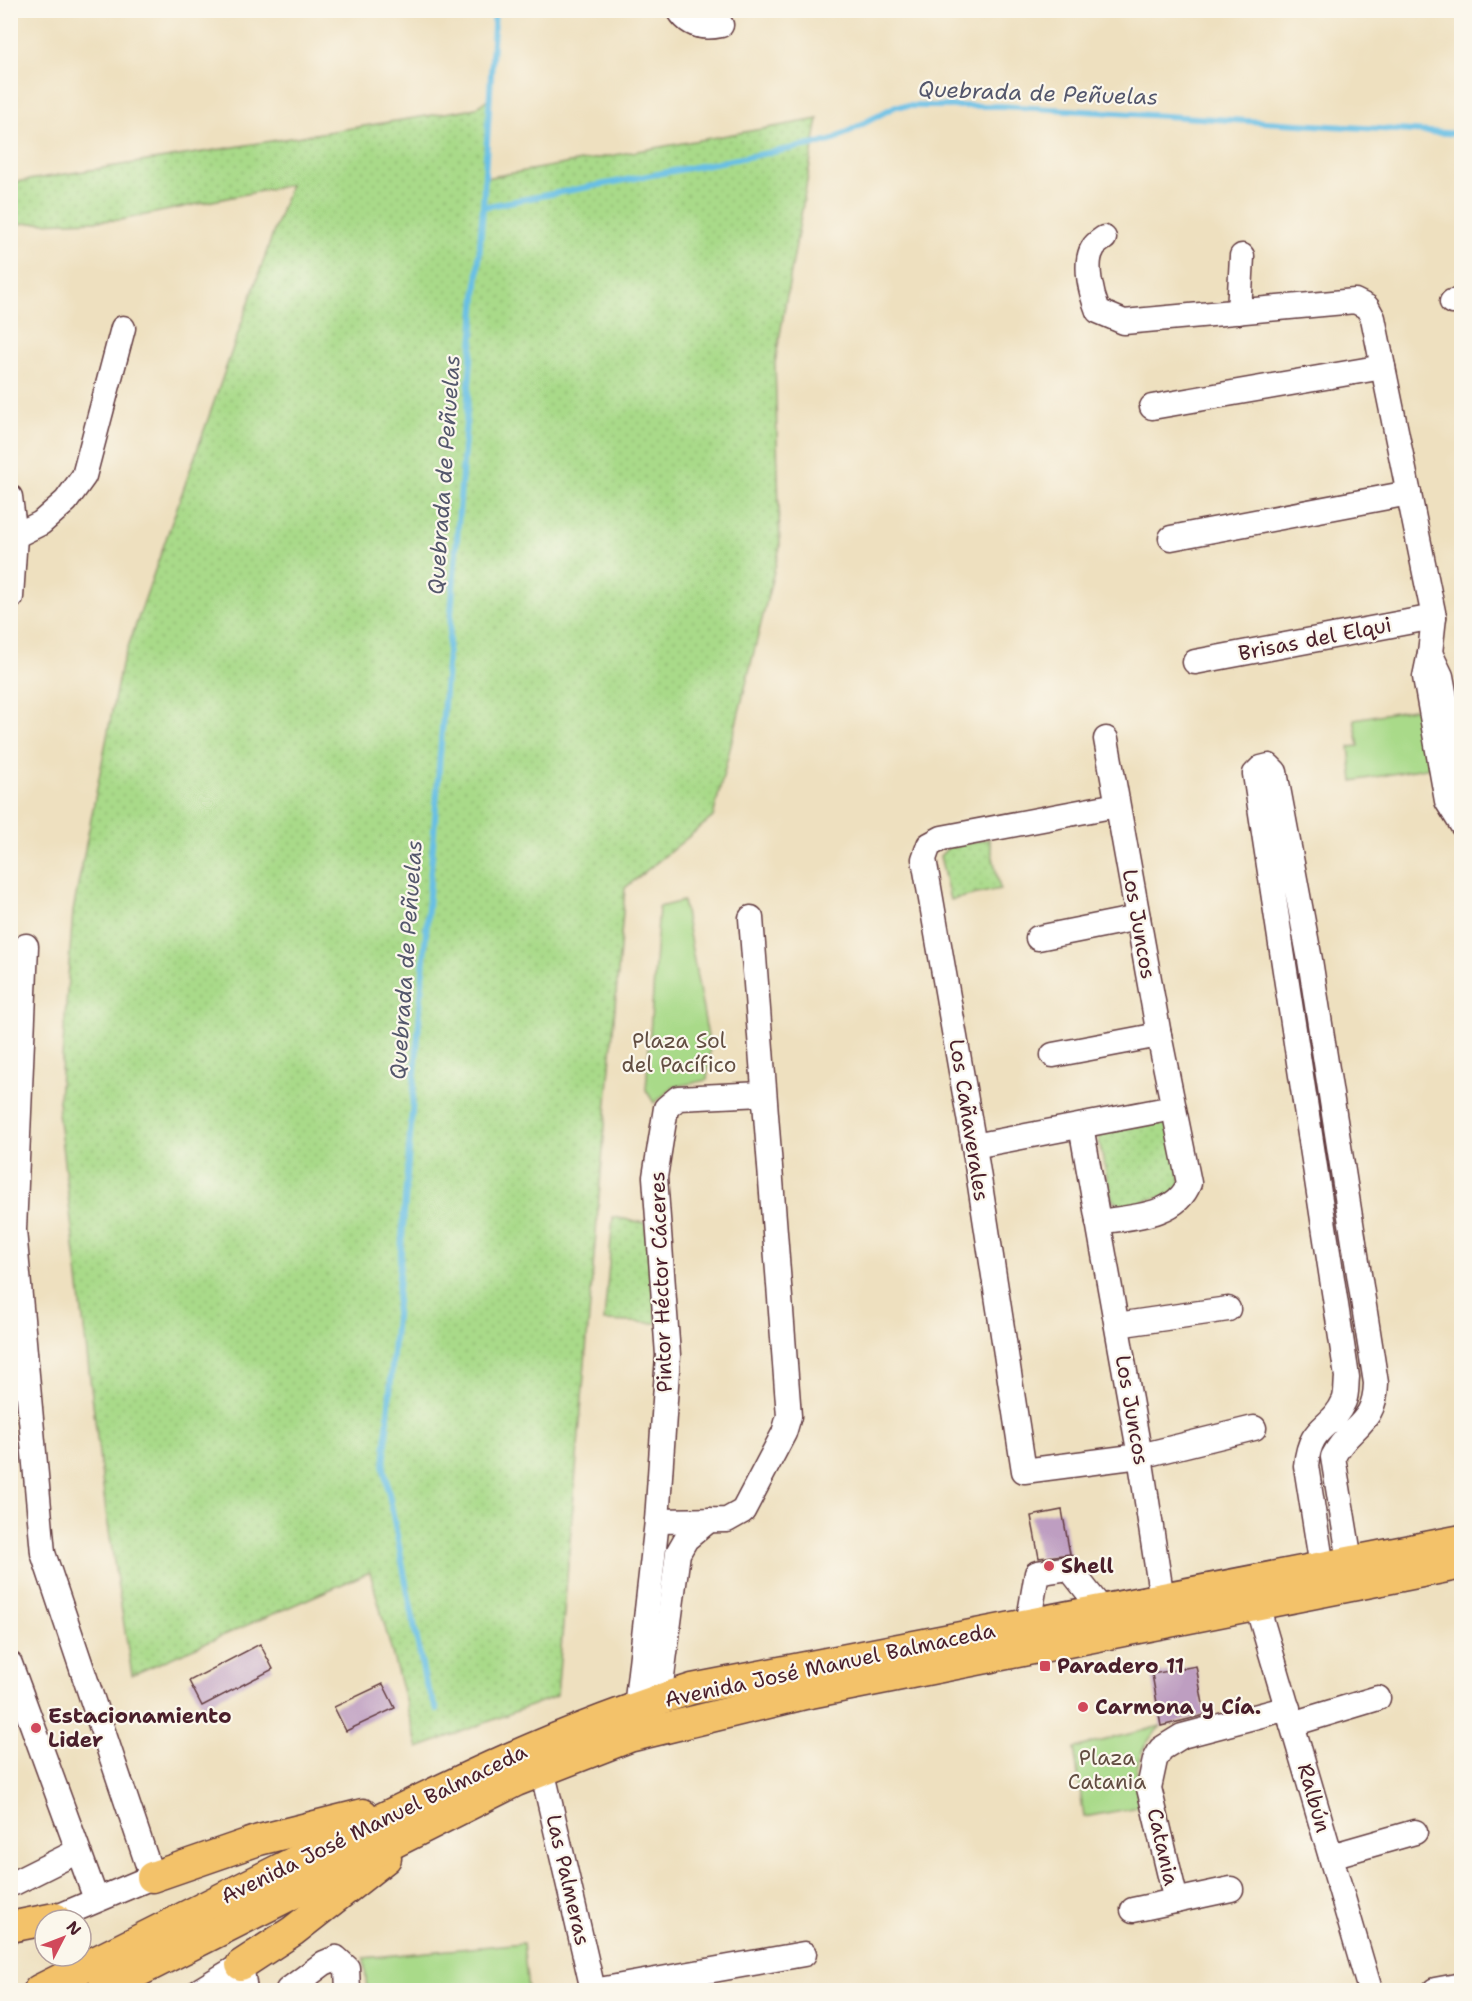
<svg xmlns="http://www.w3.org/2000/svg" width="1472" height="2001" font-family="'Shantell Sans',sans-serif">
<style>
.grass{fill:url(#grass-dots);stroke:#7a7c5a;stroke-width:1.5}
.park{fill:#a9da89;stroke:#7a7c5a;stroke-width:1.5}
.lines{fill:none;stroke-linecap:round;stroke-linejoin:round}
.stream{stroke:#68bfe5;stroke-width:6}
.building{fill:#be9ec1}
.minor-casing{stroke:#633c41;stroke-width:27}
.major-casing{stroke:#633c41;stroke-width:33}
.minor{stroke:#fff;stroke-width:24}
.major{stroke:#f3c26a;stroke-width:30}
.poi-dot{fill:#d1495b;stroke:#fbf7ec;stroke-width:2}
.labels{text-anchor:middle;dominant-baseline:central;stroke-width:4.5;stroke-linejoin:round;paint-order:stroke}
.street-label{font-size:21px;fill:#4a1f2b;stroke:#fbf7ec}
.park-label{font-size:21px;fill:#624e42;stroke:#fbf7ec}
.poi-label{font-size:21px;font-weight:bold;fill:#4a1f2b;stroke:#fbf7ec;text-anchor:start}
.water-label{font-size:22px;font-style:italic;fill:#54576c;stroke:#fbf7ec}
</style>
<defs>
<pattern id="grass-dots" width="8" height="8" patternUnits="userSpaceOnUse" patternTransform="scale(1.5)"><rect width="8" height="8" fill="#a9da89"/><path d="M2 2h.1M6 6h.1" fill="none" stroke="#93bb76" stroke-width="1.8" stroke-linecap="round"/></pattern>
</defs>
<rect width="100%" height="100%" fill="#fbf7ec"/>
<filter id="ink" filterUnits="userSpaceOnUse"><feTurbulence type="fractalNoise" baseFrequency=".0167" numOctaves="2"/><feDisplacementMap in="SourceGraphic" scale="12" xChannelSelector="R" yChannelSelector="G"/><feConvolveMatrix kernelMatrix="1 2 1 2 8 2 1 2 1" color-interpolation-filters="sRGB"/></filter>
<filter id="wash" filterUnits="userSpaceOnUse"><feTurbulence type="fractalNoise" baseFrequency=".008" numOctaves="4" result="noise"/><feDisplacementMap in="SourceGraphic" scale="24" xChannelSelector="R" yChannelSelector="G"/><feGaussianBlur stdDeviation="1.35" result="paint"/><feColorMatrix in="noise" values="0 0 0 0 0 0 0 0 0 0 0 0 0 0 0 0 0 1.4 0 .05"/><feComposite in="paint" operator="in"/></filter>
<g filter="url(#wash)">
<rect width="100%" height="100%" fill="#eee0bf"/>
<g class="grass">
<path d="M490,97L485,178L818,119L775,363L780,547L713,817L625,888L557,1696L418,1748L370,1572L132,1675L106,1512L58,1112L73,911L120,670L290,185L121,220L11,224L10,183L476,108Z"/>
<path d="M989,839L1000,889L950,900L940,856L949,847Z"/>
<path d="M1170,1121L1181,1183L1175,1193L1125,1206L1112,1200L1097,1132Z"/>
<path d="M613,1217L645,1223L657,1323L604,1321Z"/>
</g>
<g class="park">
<path d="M1418,708L1431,767L1353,781L1349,747L1359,746L1354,719Z"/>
<path d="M683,901L710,1048L707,1080L674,1087L654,1103L646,1090L659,907Z"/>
<path d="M1161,1726C1134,1752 1134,1772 1139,1807L1084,1817L1074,1748Z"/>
<path d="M523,1943L528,1990H367L364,1958Z"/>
</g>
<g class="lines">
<g class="stream">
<path d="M483,207L495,10"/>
<path d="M437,1710L425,1681L384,1468L483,207L831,141L896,106H1001L1462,134"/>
</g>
</g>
<g id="blocks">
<g class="building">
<path d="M1062,1510L1070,1554L1039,1558L1031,1516Z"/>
<path d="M260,1644L273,1669L202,1706L189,1681Z"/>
<path d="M1196,1666L1205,1715L1161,1726L1152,1674Z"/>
<path d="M383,1684L395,1708L346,1731L334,1707Z"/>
</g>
</g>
</g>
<g filter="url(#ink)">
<use href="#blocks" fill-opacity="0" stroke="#633c41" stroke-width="1.5"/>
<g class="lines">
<g class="minor-casing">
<g id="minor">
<path d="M679,10C689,26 703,29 721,25"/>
<path d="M1104,238C1101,240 1095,244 1093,248C1083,264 1092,296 1098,311L1124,322L1355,301L1367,307L1373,318L1434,617L1430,653"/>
<path d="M1452,302L1462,301"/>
<path d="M1239,312L1242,256"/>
<path d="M1152,407L1383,367"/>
<path d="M10,497L15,536L41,523L66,501L84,476L123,328"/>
<path d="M1171,538L1409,493"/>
<path d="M11,597L15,536"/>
<path d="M1195,662L1434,617"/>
<path d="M1462,789L1441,676L1430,653L1425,677L1447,801L1462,825"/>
<path d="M1117,805L942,838L929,845L924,859L974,1146L1024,1471L1140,1456L1254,1428"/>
<path d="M1038,938L1138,918"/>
<path d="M26,946L14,1230L43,1553L152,1877L50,1920"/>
<path d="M1053,1055L1159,1035"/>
<path d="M1081,1126L1140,1456L1162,1599"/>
<path d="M974,1146L1173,1108"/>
<path d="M1098,1222C1129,1217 1177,1217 1189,1183L1159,1035L1106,739"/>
<path d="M1117,1325L1228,1309"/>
<path d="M657,1521L727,1520L743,1511L784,1433L789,1416L751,918"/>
<path d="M1322,1567L1306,1466C1310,1423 1331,1431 1344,1401C1347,1394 1346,1385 1347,1377L1255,774L1261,768L1269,766L1275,772L1310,960L1376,1383C1375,1426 1350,1424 1333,1457L1350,1561"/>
<path d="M1257,1605L1370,1990"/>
<path d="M1028,1625L1037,1573L1069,1568L1103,1611"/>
<path d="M10,1664L96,1899"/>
<path d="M659,1699L678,1553L686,1539L709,1520"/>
<path d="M636,1708L657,1521L668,1355L655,1177L666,1108L678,1098L763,1094"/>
<path d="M1292,1724L1378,1698"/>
<path d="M542,1769L593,1990"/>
<path d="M1331,1856L1415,1832"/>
<path d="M10,1882L14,1883L78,1851"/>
<path d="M1176,1901L1149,1788L1155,1760L1161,1749L1182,1736L1288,1708"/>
<path d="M1133,1910L1231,1889"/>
<path d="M200,1990L241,1965L245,1990"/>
<path d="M288,1990L324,1963L336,1958L347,1968L348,1990"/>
<path d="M599,1990L804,1954"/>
<path d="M1435,1990L1462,1985"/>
</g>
</g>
<g class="major-casing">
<g id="major">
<path d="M152,1877L259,1840L363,1814"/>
<path d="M10,1927L55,1918"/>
<path d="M241,1965L293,1931L386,1858"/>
<path d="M39,1990C132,1944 225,1897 318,1850C440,1789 561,1729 692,1689L1462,1540"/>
<path d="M102,1990L516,1781L629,1737L805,1694L1462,1564"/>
</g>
</g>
<use href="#minor" class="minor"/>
<use href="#major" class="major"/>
</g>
</g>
<g class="poi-dot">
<circle cx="1049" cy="1566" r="6"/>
<rect x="1039" y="1660" width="12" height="12" rx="3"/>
<circle cx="1083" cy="1707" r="6"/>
<circle cx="36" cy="1728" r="6"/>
</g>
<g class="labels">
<g class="street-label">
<text transform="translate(1315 639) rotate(-11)">Brisas del Elqui</text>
<text transform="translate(1139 924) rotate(80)">Los Juncos</text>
<text transform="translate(969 1120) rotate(81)">Los Cañaverales</text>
<text transform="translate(661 1282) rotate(-92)">Pintor Héctor Cáceres</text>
<text transform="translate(1132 1410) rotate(80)">Los Juncos</text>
<text transform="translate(830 1665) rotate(-12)">Avenida José Manuel Balmaceda</text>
<text transform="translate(1314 1798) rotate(74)">Ralbún</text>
<text transform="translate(374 1824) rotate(-26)">Avenida José Manuel Balmaceda</text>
<text transform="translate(1163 1847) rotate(77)">Catania</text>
<text transform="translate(568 1880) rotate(77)">Las Palmeras</text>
</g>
<g class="park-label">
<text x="679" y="1041">Plaza Sol<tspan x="679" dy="24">del Pacífico</tspan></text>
<text x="1107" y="1758">Plaza<tspan x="1107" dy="24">Catania</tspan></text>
</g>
<g class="poi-label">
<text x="1061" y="1566">Shell</text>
<text x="1057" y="1666">Paradero 11</text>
<text x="1095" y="1707">Carmona y Cía.</text>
<text x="48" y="1716">Estacionamiento<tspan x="48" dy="24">Lider</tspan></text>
</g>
<g class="water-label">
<text transform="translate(1038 93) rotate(2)">Quebrada de Peñuelas</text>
<text transform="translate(444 475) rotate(-86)">Quebrada de Peñuelas</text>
<text transform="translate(406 960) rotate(-86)">Quebrada de Peñuelas</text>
</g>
</g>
<rect width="1472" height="2001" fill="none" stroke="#fbf7ec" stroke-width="36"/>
<g transform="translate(63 1938) rotate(48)"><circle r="28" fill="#fbf7ec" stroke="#b4a19f" stroke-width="1.5"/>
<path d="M0-4.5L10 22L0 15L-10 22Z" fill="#d1495b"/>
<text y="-9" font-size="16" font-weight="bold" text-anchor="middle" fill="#4a1f2b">N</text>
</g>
</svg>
